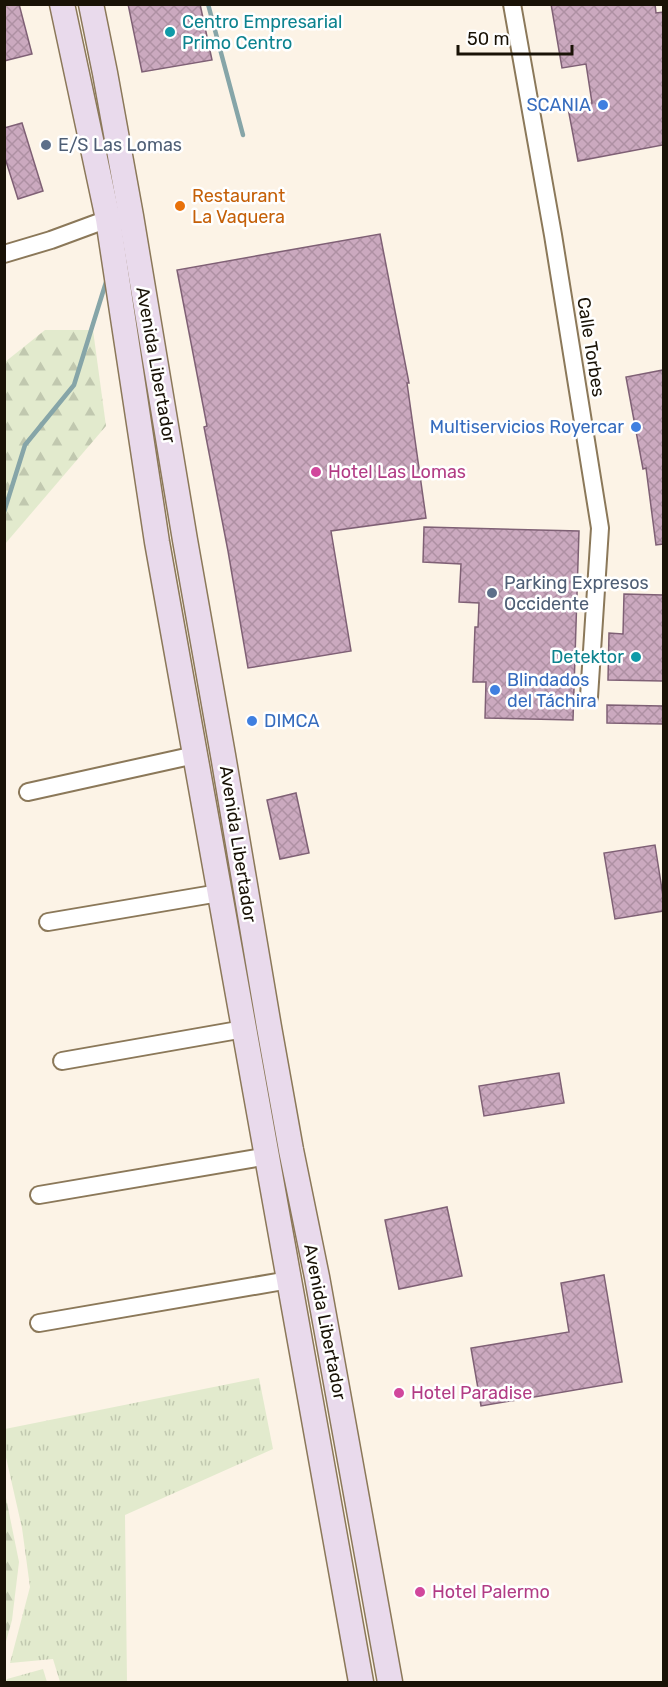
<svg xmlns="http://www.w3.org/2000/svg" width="668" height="1687" font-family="Rubik,sans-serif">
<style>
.grass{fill:url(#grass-tufts)}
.forest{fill:url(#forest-firs)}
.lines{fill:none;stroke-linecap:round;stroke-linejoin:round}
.stream{stroke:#86a5a8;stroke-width:4.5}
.building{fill:url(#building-cross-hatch);stroke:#7f6075;stroke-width:1.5}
.minor-casing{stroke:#8b7859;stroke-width:20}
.secondary-casing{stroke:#8b7859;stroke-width:27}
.minor{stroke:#fff;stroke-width:16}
.secondary{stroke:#e9daec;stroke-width:24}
.culture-dot{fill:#0f9aa8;stroke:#fff;stroke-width:2}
.shop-dot{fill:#3f7fe0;stroke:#fff;stroke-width:2}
.service-dot{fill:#5c6f8a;stroke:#fff;stroke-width:2}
.food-dot{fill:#e8710a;stroke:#fff;stroke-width:2}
.hotel-dot{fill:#d1479c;stroke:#fff;stroke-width:2}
.labels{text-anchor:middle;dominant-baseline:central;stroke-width:5;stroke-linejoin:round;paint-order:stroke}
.culture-label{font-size:18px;fill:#0d838f;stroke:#fff;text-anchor:start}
.shop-label{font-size:18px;fill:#366cbe;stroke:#fff;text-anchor:end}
.service-label{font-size:18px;fill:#4e5e75;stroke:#fff;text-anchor:start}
.food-label{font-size:18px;fill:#c56008;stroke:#fff;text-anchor:start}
.street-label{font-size:18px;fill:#191206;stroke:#fff}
.hotel-label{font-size:18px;fill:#b23c85;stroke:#fff;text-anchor:start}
</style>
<defs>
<pattern id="grass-tufts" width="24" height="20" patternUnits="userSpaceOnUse" patternTransform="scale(1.5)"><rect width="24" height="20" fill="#e2eacd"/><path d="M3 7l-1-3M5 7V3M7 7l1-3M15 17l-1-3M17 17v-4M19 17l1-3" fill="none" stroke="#c1c8af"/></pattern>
<pattern id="forest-firs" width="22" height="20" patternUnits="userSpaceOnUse" patternTransform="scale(1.5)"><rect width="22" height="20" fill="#e2eacd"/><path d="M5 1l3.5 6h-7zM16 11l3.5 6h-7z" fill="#c1c8af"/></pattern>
<pattern id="building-cross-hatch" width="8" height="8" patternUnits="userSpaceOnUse" patternTransform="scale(1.5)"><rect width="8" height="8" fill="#cba9bf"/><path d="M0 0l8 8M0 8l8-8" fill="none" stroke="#ae90a3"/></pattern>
</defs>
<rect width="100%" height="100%" fill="#fcf3e6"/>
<g class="grass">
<path d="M259,1378L273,1449L125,1515L127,1682H60L53,1659L10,1663L30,1587L22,1528L5,1453V1429Z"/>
<path d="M43,1669L47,1682H5L7,1679Z"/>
</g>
<g class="forest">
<path d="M45,330H93L106,426L5,544V362Z"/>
<path d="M4,1488L19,1562L12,1620L5,1645Z"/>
</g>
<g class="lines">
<g class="stream">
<path d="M208,4L243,135"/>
<path d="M4,512L25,445L74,385L107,279"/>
</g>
</g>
<g class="building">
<path d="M4,4H19L32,54L4,61Z"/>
<path d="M128,4H200L212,60L142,72Z"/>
<path d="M551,4H655L656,13L663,12V145L578,161L568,108L592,103L586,64L562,68Z"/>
<path d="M22,123L43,191L18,199L4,155V128Z"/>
<path d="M380,234L409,383H407L426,518L331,531L351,651L248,668L228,551L204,427L207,426L177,270Z"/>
<path d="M663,370V544L656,545L646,468L643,469L626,377Z"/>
<path d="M424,527L579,531L573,720L485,718L486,682H473L475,627H478L479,603L459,602L461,564L423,562Z"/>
<path d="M624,594L663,595V681L608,680L609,633L623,634Z"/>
<path d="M607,705L663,706V724L607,723Z"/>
<path d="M296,793L309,853L280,859L267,800Z"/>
<path d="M655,845L663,896V911L615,919L604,853Z"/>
<path d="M559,1073L564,1103L484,1116L479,1086Z"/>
<path d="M447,1207L462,1276L399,1289L385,1220Z"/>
<path d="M604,1275L622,1382L481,1406L471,1348L569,1332L561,1283Z"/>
</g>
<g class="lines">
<g class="minor-casing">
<g id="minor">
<path d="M512,4L553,235L600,528L589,697"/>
<path d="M4,254L51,240L108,219L118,218"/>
<path d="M28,792L195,755"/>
<path d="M48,922L219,893"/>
<path d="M62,1061L244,1029"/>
<path d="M39,1195L268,1156"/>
<path d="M39,1323L289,1280"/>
</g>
</g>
<g class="secondary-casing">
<g id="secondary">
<path d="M62,4L108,219L157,542L361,1682"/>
<path d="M91,4L105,73L131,216L185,540L223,755L269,1027L291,1150L317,1277L390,1682"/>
</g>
</g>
<use href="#minor" class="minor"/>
<use href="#secondary" class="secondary"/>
</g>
<g class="culture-dot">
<circle cx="170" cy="32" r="6"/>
<circle cx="636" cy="657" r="6"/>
</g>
<g class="shop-dot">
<circle cx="603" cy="105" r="6"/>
<circle cx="636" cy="427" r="6"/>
<circle cx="495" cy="690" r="6"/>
<circle cx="252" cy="721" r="6"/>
</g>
<g class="service-dot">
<circle cx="46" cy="145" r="6"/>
<circle cx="492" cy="593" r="6"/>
</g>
<circle class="food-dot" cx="180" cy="206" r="6"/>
<g class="hotel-dot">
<circle cx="316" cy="472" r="6"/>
<circle cx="399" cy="1393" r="6"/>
<circle cx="420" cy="1592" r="6"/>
</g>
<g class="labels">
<g class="culture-label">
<text x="182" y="22">Centro Empresarial<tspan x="182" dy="21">Primo Centro</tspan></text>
<text x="624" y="657" text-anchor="end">Detektor</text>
</g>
<g class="shop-label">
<text x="591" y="105">SCANIA</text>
<text x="624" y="427">Multiservicios Royercar</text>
<text x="507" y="680" text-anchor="start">Blindados<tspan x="507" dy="21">del Táchira</tspan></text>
<text x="264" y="721" text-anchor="start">DIMCA</text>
</g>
<g class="service-label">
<text x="58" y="145">E/S Las Lomas</text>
<text x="504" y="583">Parking Expresos<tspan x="504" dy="21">Occidente</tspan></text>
</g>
<g class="food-label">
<text x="192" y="196">Restaurant<tspan x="192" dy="21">La Vaquera</tspan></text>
</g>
<g class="street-label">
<text transform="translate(591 347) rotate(81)">Calle Torbes</text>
<text transform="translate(156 365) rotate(80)">Avenida Libertador</text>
<text transform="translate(238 844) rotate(81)">Avenida Libertador</text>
<text transform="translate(325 1322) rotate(79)">Avenida Libertador</text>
</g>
<g class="hotel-label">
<text x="328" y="472">Hotel Las Lomas</text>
<text x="411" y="1393">Hotel Paradise</text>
<text x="432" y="1592">Hotel Palermo</text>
</g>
</g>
<rect width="668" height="1687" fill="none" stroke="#191206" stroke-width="12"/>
<path d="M458 45v9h114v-9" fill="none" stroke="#191206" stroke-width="3"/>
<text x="467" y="45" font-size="18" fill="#191206" stroke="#ffffff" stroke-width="4.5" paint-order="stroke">50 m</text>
</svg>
